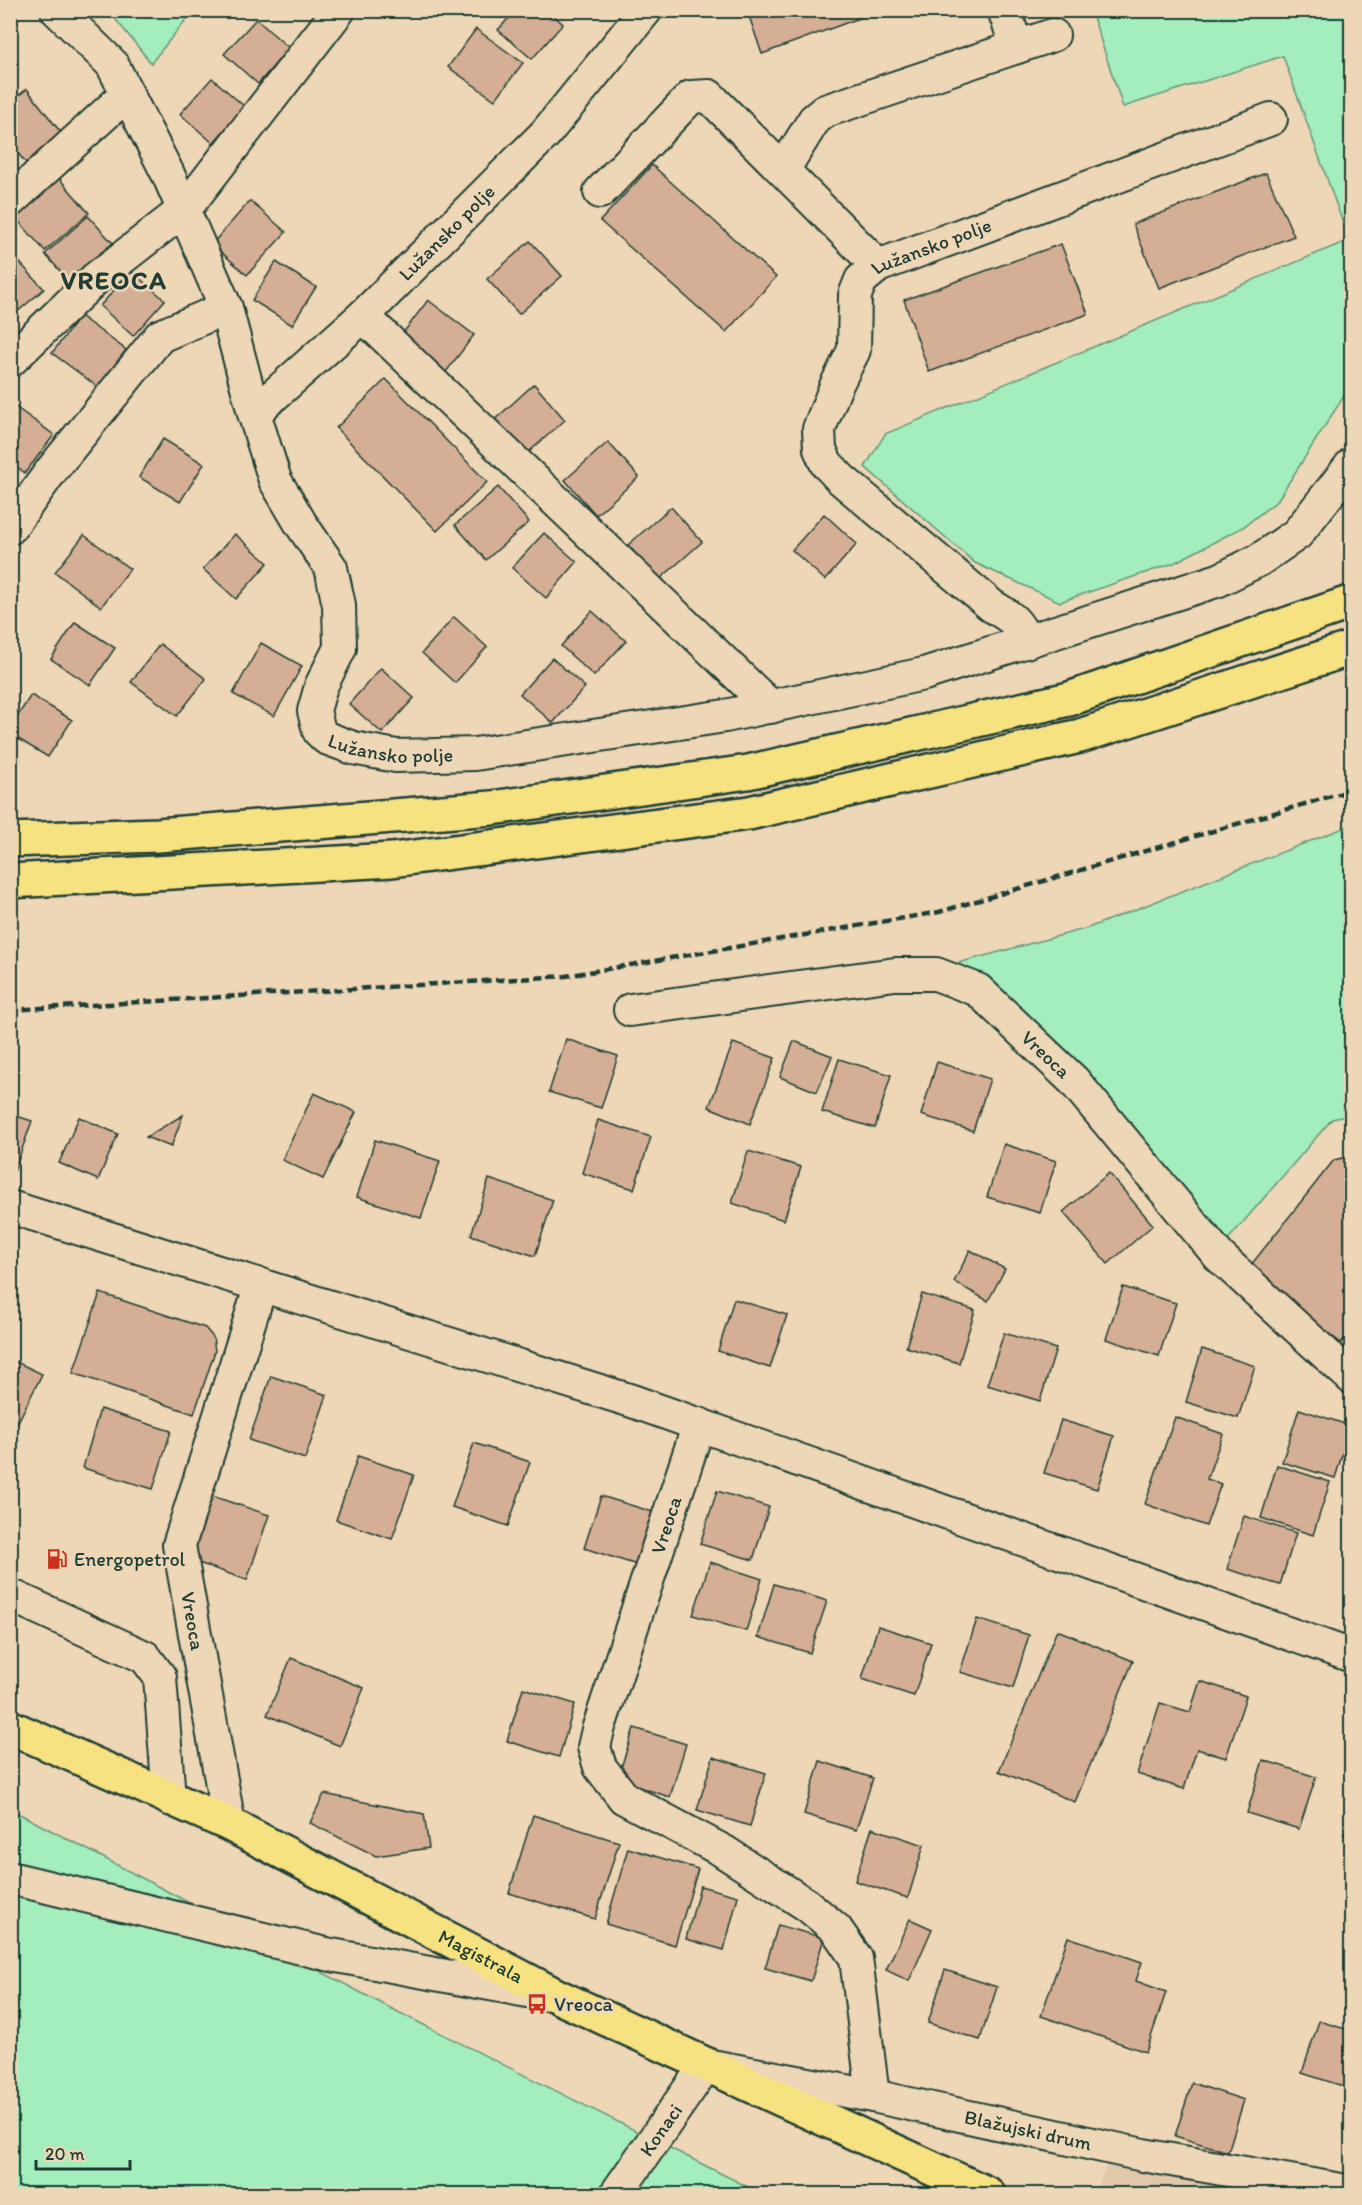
<svg xmlns="http://www.w3.org/2000/svg" width="1362" height="2205" font-family="Itim,sans-serif">
<style>
.built{fill:#e2c8ab}
.green{fill:#a4edbc;stroke:#629578;stroke-width:1.5}
.building{fill:#d5af95;stroke:#1f3d34;stroke-width:1.5}
.lines{fill:none;stroke-linecap:round;stroke-linejoin:round}
.minor-casing{stroke:#1f3d34;stroke-width:36}
.major-casing{stroke:#1f3d34;stroke-width:38}
.highway-casing{stroke:#1f3d34;stroke-width:38}
.minor{stroke:#eed7b7;stroke-width:32}
.major{stroke:#f7e281;stroke-width:33}
.highway{stroke:#f7e281;stroke-width:33}
.rail{stroke:#1f3d34;stroke-width:4.5;stroke-dasharray:9 4.5;stroke-linecap:butt}
.labels{text-anchor:middle;dominant-baseline:central;stroke-width:5;stroke-linejoin:round;paint-order:stroke}
.street-label{font-size:20px;fill:#1f3d34;stroke:#eed7b7}
.poi-label{font-size:20px;fill:#1f3d34;stroke:#eed7b7;text-anchor:start}
.district-label{font-size:26px;font-weight:bold;letter-spacing:1.5px;fill:#1f3d34;stroke:#eed7b7}
</style>
<rect width="100%" height="100%" fill="#eed7b7"/>
<filter id="ink" filterUnits="userSpaceOnUse"><feTurbulence type="fractalNoise" baseFrequency=".0167" numOctaves="2"/><feDisplacementMap in="SourceGraphic" scale="12" xChannelSelector="R" yChannelSelector="G"/><feConvolveMatrix kernelMatrix="1 2 1 2 8 2 1 2 1" color-interpolation-filters="sRGB"/></filter>
<g filter="url(#ink)">
<path class="built" d="M1107,2164L1259,2194H1094Z"/>
<g class="green">
<path d="M109,11H193L151,63Z"/>
<path d="M1091,11H1351V385L1277,501L1243,527L1174,563L1060,602L975,563L865,467L885,434L1349,240L1283,56L1123,107Z"/>
<path d="M1351,825V1115L1332,1119L1220,1249L936,969L1088,928Z"/>
<path d="M10,1809L396,2011L762,2194H11Z"/>
</g>
<g class="building">
<path d="M516,10H548L563,24L532,59L498,30Z"/>
<path d="M747,10H881L762,54Z"/>
<path d="M256,19L289,48L258,84L224,54Z"/>
<path d="M476,29L523,63L495,100L448,67Z"/>
<path d="M212,78L245,107L213,143L180,114Z"/>
<path d="M27,89L62,134L26,163L10,144V102Z"/>
<path d="M652,165L776,277L726,332L600,221Z"/>
<path d="M1266,173L1294,236L1159,288L1133,224Z"/>
<path d="M58,177L89,213L45,251L14,216Z"/>
<path d="M250,201L286,232L247,275L212,244Z"/>
<path d="M88,216L120,251L76,289L45,254Z"/>
<path d="M530,241L562,276L519,314L487,279Z"/>
<path d="M1061,244L1088,314L929,372L904,300Z"/>
<path d="M10,252L44,289L10,318Z"/>
<path d="M276,262L316,287L292,325L252,300Z"/>
<path d="M131,271L165,300L133,336L100,306Z"/>
<path d="M428,300L474,335L446,372L400,337Z"/>
<path d="M80,316L126,350L98,387L52,353Z"/>
<path d="M386,379L487,482L437,531L336,428Z"/>
<path d="M534,384L565,420L522,458L491,423Z"/>
<path d="M10,403L54,435L25,473L10,462Z"/>
<path d="M163,439L204,464L180,502L139,477Z"/>
<path d="M608,442L639,477L596,515L565,480Z"/>
<path d="M498,487L529,522L486,560L455,525Z"/>
<path d="M671,507L702,542L659,580L628,545Z"/>
<path d="M824,514L857,544L825,580L792,550Z"/>
<path d="M544,533L577,562L546,598L512,568Z"/>
<path d="M235,534L268,563L236,599L203,569Z"/>
<path d="M84,535L130,569L101,607L55,572Z"/>
<path d="M592,611L626,641L594,676L561,646Z"/>
<path d="M454,617L487,647L455,683L422,653Z"/>
<path d="M75,622L115,648L90,685L51,659Z"/>
<path d="M261,643L302,666L274,716L233,694Z"/>
<path d="M160,644L206,679L177,716L131,682Z"/>
<path d="M552,658L585,687L553,723L520,694Z"/>
<path d="M381,668L414,698L382,733L349,704Z"/>
<path d="M31,695L72,720L48,757L10,734V728Z"/>
<path d="M566,1039L618,1056L601,1108L549,1092Z"/>
<path d="M794,1041L832,1056L817,1092L780,1077Z"/>
<path d="M733,1043L775,1058L750,1124L709,1107Z"/>
<path d="M839,1059L891,1075L875,1128L822,1112Z"/>
<path d="M937,1062L990,1079L973,1131L921,1115Z"/>
<path d="M314,1093L356,1112L323,1179L282,1160Z"/>
<path d="M10,1114L32,1121L10,1183Z"/>
<path d="M183,1115L171,1147L146,1137Z"/>
<path d="M79,1117L118,1134L98,1180L59,1163Z"/>
<path d="M598,1120L651,1137L634,1189L582,1173Z"/>
<path d="M375,1140L440,1161L421,1218L357,1197Z"/>
<path d="M1004,1144L1056,1161L1040,1213L987,1197Z"/>
<path d="M748,1151L801,1167L784,1220L732,1203Z"/>
<path d="M1352,1156V1330L1341,1343L1247,1270L1334,1160Z"/>
<path d="M1109,1173L1153,1225L1108,1264L1063,1212Z"/>
<path d="M489,1179L553,1200L535,1256L471,1235Z"/>
<path d="M970,1250L1005,1269L988,1301L954,1282Z"/>
<path d="M1123,1287L1176,1303L1159,1356L1106,1339Z"/>
<path d="M100,1293L205,1328L213,1337L215,1351L194,1414L73,1373Z"/>
<path d="M922,1294L975,1310L959,1363L906,1347Z"/>
<path d="M734,1299L787,1315L770,1368L718,1351Z"/>
<path d="M1004,1333L1056,1349L1040,1401L987,1385Z"/>
<path d="M1202,1349L1255,1366L1238,1418L1186,1402Z"/>
<path d="M10,1359L42,1374L10,1438Z"/>
<path d="M271,1376L327,1395L305,1459L249,1440Z"/>
<path d="M100,1409L171,1431L153,1489L83,1468Z"/>
<path d="M1299,1409L1351,1426L1335,1478L1282,1462Z"/>
<path d="M1175,1417L1223,1434L1207,1479L1221,1484L1206,1526L1145,1504Z"/>
<path d="M1061,1420L1114,1436L1097,1489L1044,1473Z"/>
<path d="M474,1443L530,1462L508,1526L452,1507Z"/>
<path d="M358,1456L414,1475L392,1539L336,1520Z"/>
<path d="M1277,1465L1330,1482L1313,1535L1261,1518Z"/>
<path d="M717,1491L769,1507L753,1560L700,1544Z"/>
<path d="M212,1496L269,1515L247,1580L190,1560Z"/>
<path d="M601,1496L653,1512L637,1565L584,1548Z"/>
<path d="M1244,1516L1296,1533L1280,1585L1227,1569Z"/>
<path d="M710,1562L762,1579L746,1631L693,1615Z"/>
<path d="M774,1584L827,1601L810,1653L758,1637Z"/>
<path d="M1352,1584V1604L1346,1602Z"/>
<path d="M977,1619L1029,1635L1013,1688L960,1672Z"/>
<path d="M878,1626L931,1643L914,1696L862,1679Z"/>
<path d="M1057,1630L1133,1661L1075,1802L999,1771Z"/>
<path d="M291,1658L364,1688L340,1746L267,1715Z"/>
<path d="M1200,1681L1246,1696L1226,1758L1197,1749L1184,1789L1137,1774L1160,1703L1190,1712Z"/>
<path d="M523,1688L575,1704L559,1757L507,1741Z"/>
<path d="M634,1728L686,1744L670,1797L617,1780Z"/>
<path d="M713,1757L766,1773L750,1826L697,1810Z"/>
<path d="M1263,1760L1316,1777L1299,1829L1247,1813Z"/>
<path d="M820,1761L873,1778L856,1830L804,1814Z"/>
<path d="M324,1794L424,1814L429,1848L376,1856L310,1823Z"/>
<path d="M1352,1810V1838L1344,1835Z"/>
<path d="M533,1815L619,1842L595,1919L509,1893Z"/>
<path d="M872,1828L924,1845L908,1898L855,1881Z"/>
<path d="M628,1848L698,1869L675,1945L606,1924Z"/>
<path d="M700,1886L738,1896L724,1950L686,1939Z"/>
<path d="M910,1919L932,1929L909,1981L886,1970Z"/>
<path d="M778,1925L824,1938L811,1981L765,1968Z"/>
<path d="M1068,1937L1142,1962L1136,1981L1166,1992L1146,2052L1041,2016Z"/>
<path d="M945,1970L997,1987L980,2040L928,2023Z"/>
<path d="M1319,2021L1352,2031V2089L1302,2073Z"/>
<path d="M1192,2083L1244,2100L1228,2152L1175,2136Z"/>
</g>
<g class="lines">
<g class="minor-casing">
<g id="minor">
<path id="s1" d="M57,10L112,64L168,174L226,308L254,413L275,480L301,524L331,568L339,605L340,648L321,686L314,711L319,731L326,738L353,748L396,756L475,754L725,716L924,674L1219,580L1259,560L1297,534L1352,464"/>
<path d="M1004,10L1017,47"/>
<path d="M783,170L814,120L825,111L1053,35"/>
<path d="M600,192L691,97L709,96L878,266"/>
<path d="M10,201L127,94"/>
<path d="M363,316L771,707"/>
<path d="M10,361L95,279L185,209L339,10"/>
<path id="s2" d="M254,413L363,316L545,134L646,10"/>
<path d="M10,528L51,471L160,336L226,308"/>
<path id="s3" d="M1026,642C1018,621 1011,617 992,606L841,479L826,463L820,449L819,429L836,386L854,350L855,295L861,280L878,266L1271,119"/>
<path id="s4" d="M630,1010L895,974H936L978,990L1074,1081L1219,1256L1352,1378"/>
<path d="M10,1207L632,1401L1352,1656"/>
<path d="M699,1424L598,1730L594,1747L600,1767L624,1798L723,1851L807,1905L836,1929L856,1958L873,2096"/>
<path d="M10,1595L145,1657L160,1677L169,1799"/>
<path d="M229,1824L179,1545L261,1285"/>
<path d="M10,1878L326,1954L544,1994"/>
<path id="s5" d="M616,2194L706,2065L873,2096L1143,2155L1352,2192"/>
</g>
</g>
<g class="major-casing">
<g id="major">
<path id="s6" d="M10,1727L229,1824L559,1997L988,2194"/>
</g>
</g>
<g class="highway-casing">
<g id="highway">
<path d="M10,840L158,835L492,808L748,772L1069,699L1352,602"/>
<path d="M10,881L392,860L749,813L1080,736L1352,648"/>
</g>
</g>
<use href="#minor" class="minor"/>
<use href="#major" class="major"/>
<use href="#highway" class="highway"/>
<path class="rail" d="M10,1010L566,976L939,912L1352,790"/>
</g>
</g>
<defs>
<g id="fuel-bare" transform="scale(1.62)"><path d="M-5.5-6h7V0h2V4h1.3V-2.5L3-4.5l.8-.8L6-3V5H2.5V1h-1V6h-7ZM-4.2-4.7v3.2H.2V-4.7Z" fill="#c8321e" stroke="#eed7b7" stroke-width="2.5" paint-order="stroke"/></g>
<g id="bus-bare" transform="scale(1.62)"><path d="M-5-6H5V4H4V6H2V4H-2V6H-4V4H-5ZM-3.5-4V0h7V-4ZM-3.5 1.2v1.5H-2V1.2ZM2 1.2v1.5H3.5V1.2Z" fill="#c8321e" stroke="#eed7b7" stroke-width="2.5" paint-order="stroke"/></g>
</defs>
<g fill-rule="evenodd">
<use href="#fuel-bare" x="57" y="1559"/>
<use href="#bus-bare" x="537" y="2004"/>
</g>
<g class="labels">
<g class="street-label">
<text stroke="none"><textPath href="#s2" startOffset="264">Lužansko polje</textPath></text>
<text stroke="none"><textPath href="#s3" startOffset="542">Lužansko polje</textPath></text>
<text stroke="none"><textPath href="#s1" startOffset="876">Lužansko polje</textPath></text>
<text stroke="none"><textPath href="#s4" startOffset="447">Vreoca</textPath></text>
<text transform="translate(666 1525) rotate(-72)">Vreoca</text>
<text transform="translate(193 1621) rotate(80)">Vreoca</text>
<text stroke="none"><textPath href="#s6" startOffset="524">Magistrala</textPath></text>
<text stroke="none"><textPath href="#s5" startOffset="78">Konaci</textPath></text>
<text stroke="none"><textPath href="#s5" startOffset="486">Blažujski drum</textPath></text>
</g>
<g class="poi-label">
<text x="74" y="1559">Energopetrol</text>
<text x="554" y="2004">Vreoca</text>
</g>
<g class="district-label">
<text x="114" y="280">VREOCA</text>
</g>
</g>
<rect width="1362" height="2205" fill="none" stroke="#eed7b7" stroke-width="36"/>
<rect x="18" y="18" width="1326" height="2169" fill="none" stroke="#1f3d34" stroke-width="2" filter="url(#ink)"/>
<path d="M36 2160v9h94v-9" fill="none" stroke="#1f3d34" stroke-width="3"/>
<text x="45" y="2160" font-size="18" fill="#1f3d34" stroke="#eed7b7" stroke-width="4.5" paint-order="stroke">20 m</text>
</svg>
